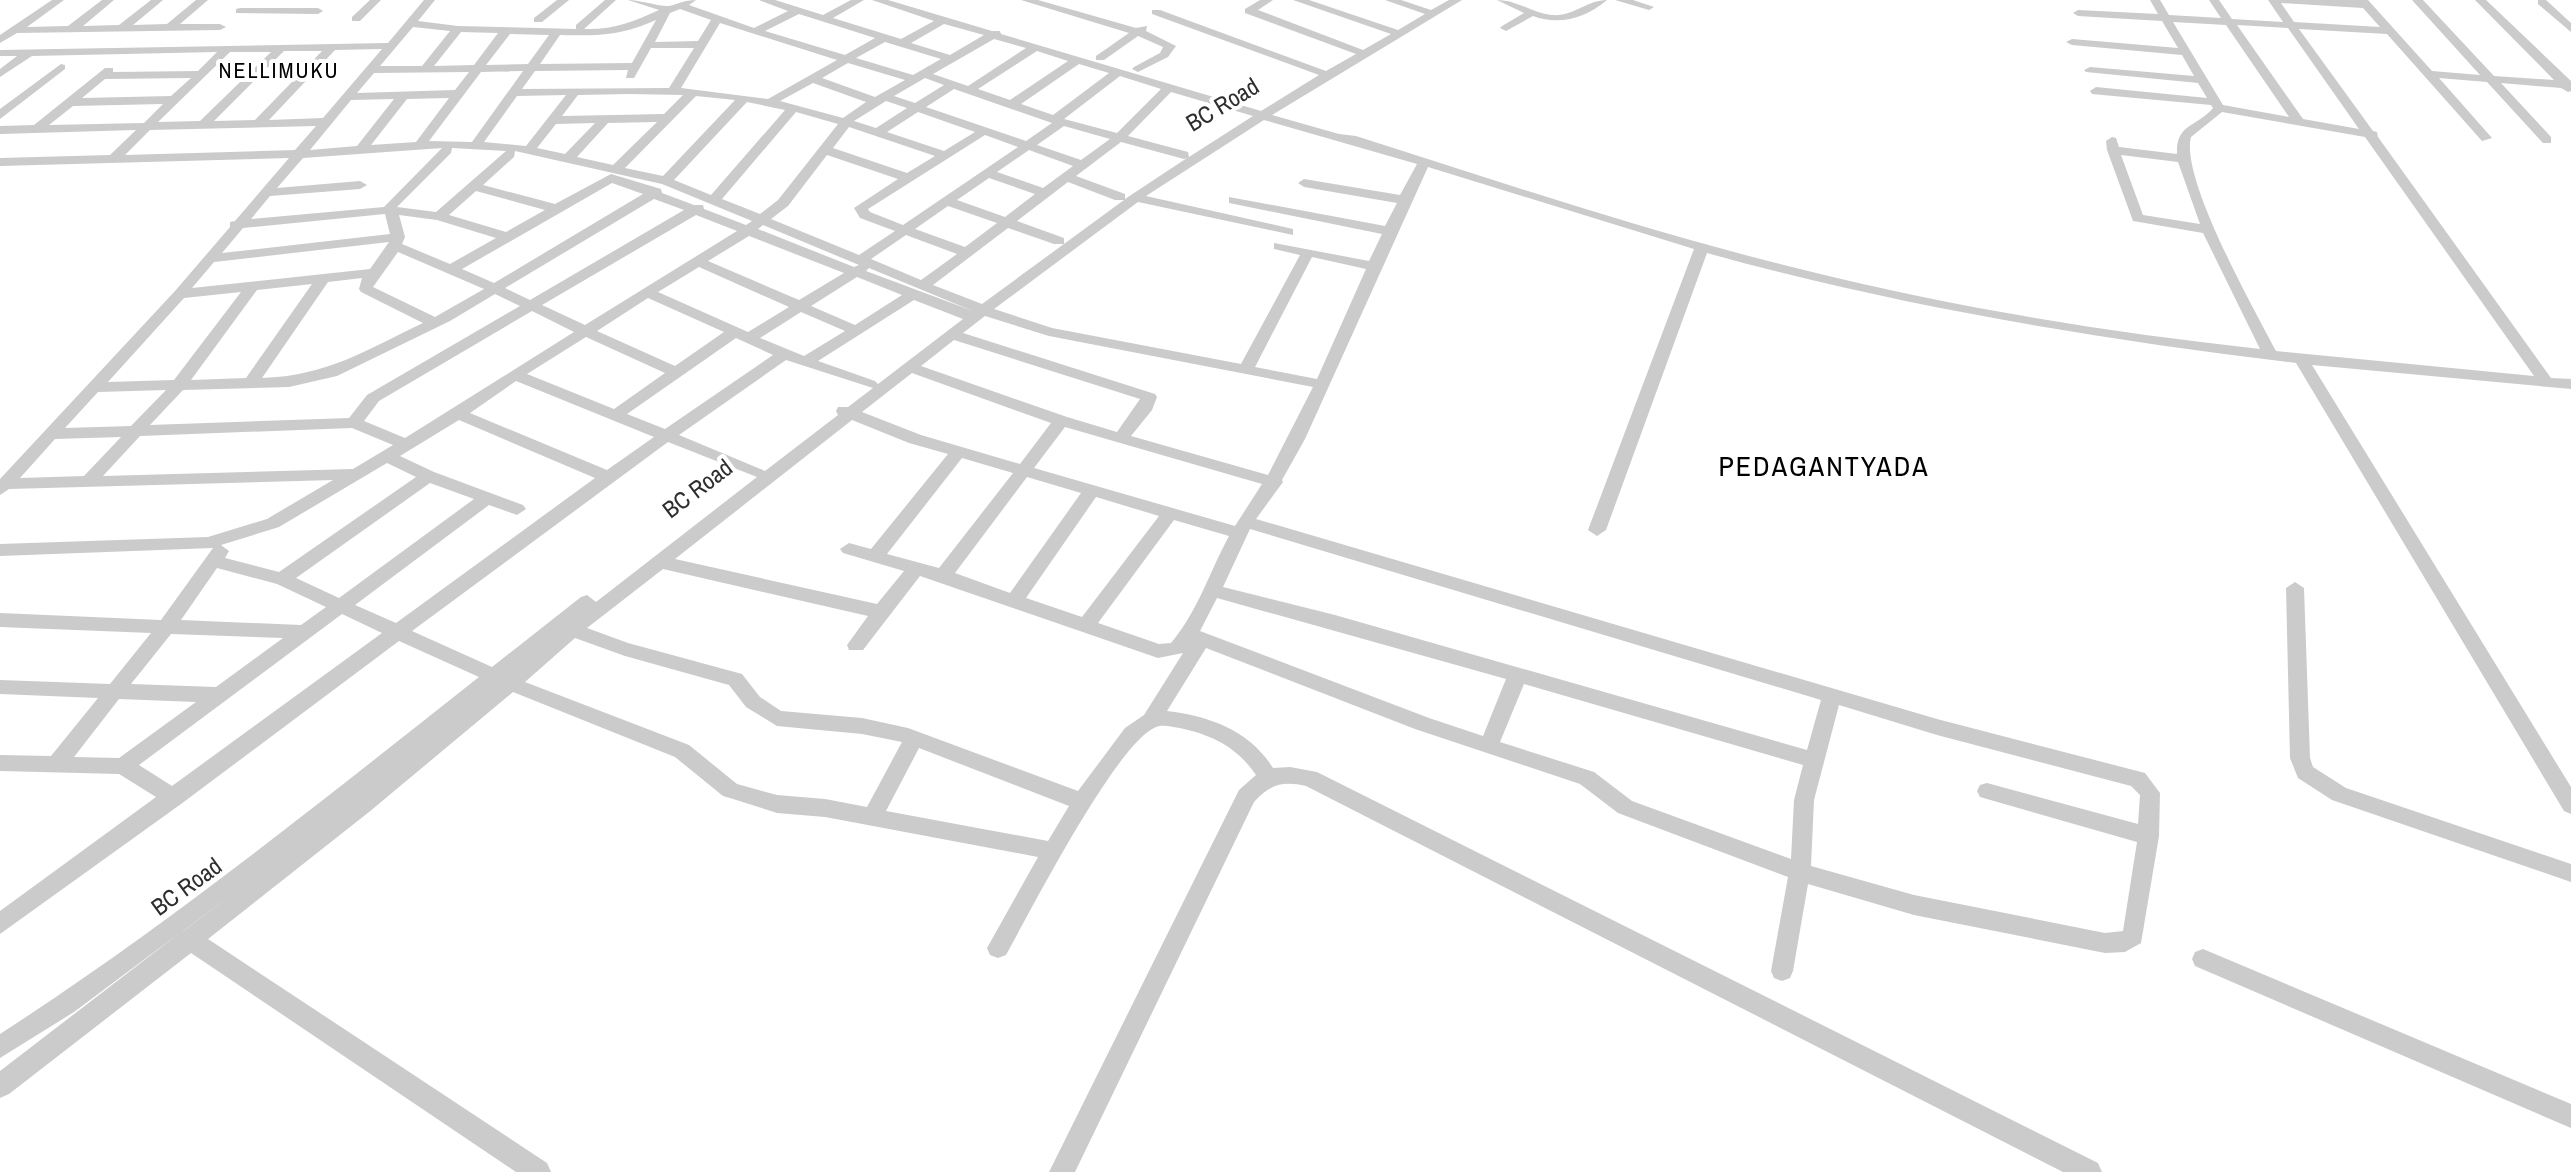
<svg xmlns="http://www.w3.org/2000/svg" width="2571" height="1172" font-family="'Archivo Narrow',sans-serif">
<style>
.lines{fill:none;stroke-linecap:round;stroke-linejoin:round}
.minor{fill:#cbcbcb;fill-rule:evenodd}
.labels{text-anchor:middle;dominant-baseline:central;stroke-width:8;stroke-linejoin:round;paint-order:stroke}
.far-neighbourhood-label{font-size:22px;letter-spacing:2px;fill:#000;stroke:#fff}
.street-label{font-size:24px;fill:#2e2e2e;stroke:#fff}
.quarter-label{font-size:28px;letter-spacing:2px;fill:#000;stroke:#fff}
</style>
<rect width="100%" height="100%" fill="#fff"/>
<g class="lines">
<g class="minor">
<path d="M52,0H64L27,27L68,26L102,0H114L83,26L119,25L151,0H163L133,25L167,24L196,0H208L180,24H220L226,27L220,30L17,33L0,43V35Z"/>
<path d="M370,0H381L360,21H352V17Z"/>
<path d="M424,0H435L418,21L458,26L576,29V25L605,0H616L584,29C613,30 633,22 659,10L628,0C639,0 662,7 669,6C679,4 684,0 696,0L689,5L754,28L788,11L759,0H775L823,15L851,0H864L833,18L901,39L934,21L872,0H888L992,31H1000L1001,34L1261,111L1319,75L1152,14V10H1160L1326,71L1356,54L1245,13V9L1260,0H1273L1258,10L1363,50L1391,34L1293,0H1309L1398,30L1425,14L1385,0H1401L1431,10L1449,0H1462L1272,115L1339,134L1356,136C1506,184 1655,234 1808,271C1956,308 2108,332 2260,349L2203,233L2133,221L2107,150L2106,141L2112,137L2116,138L2119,147L2177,154C2176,123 2196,128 2213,108L2211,105L2092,94L2090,91L2096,87L2207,98L2198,83L2086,72L2084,70L2090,67L2194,76L2182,55L2072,45L2066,42L2072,39L2178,48L2162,21L2078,16L2073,13L2078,10L2158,14L2150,0H2160L2169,15L2221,18L2209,0H2219L2232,19L2283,22L2268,0H2368L2432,71L2480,75L2412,0H2423L2494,76L2554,80L2475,0H2486L2571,81V91L2568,92L2561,88L2501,83L2551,137V143H2543L2487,82L2439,78L2492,138L2482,141L2387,34L2299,29L2373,131L2377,132L2378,137L2551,378L2571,379V389L2312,365L2571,787V814L2564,811L2296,363C2099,339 1900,307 1707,253L1606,530L1597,536L1588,530L1694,249L1428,167L1305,439L1282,480L1283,482L1256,519L1937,719L2145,773L2160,793L2159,836L2141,943L2125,952L2105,953L1914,915L1808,884L1793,971L1790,978L1782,981L1774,978L1771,971L1788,877L1618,813L1580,784L1415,729L1206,648L1167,711C1210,716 1250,731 1273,768L1290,767L1317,772L2098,1163L2102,1172H2063L1306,786C1283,781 1270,784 1254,802L1075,1172H1049L1239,790L1256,775C1237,747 1212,735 1180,728C1173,727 1163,724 1156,727C1117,742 1030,912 1006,955L998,958L990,955L987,948L1038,857L825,817L777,813L730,798L723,796L675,757L513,692L369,812L208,939L547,1163L551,1172H516L191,953L9,1094L0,1098V1071L181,932L74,1012L0,1058V1034C167,926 323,800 479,677L399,641L181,804L0,934V911L156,797L119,774L0,771V755L51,756L98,698L0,694V680L110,684L151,633L0,627V613L161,620L213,548L0,556V544L208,537L267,519L333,480L9,489L0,495V479L175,291L230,227V222L235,221L289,158L0,166V158L110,155L136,130L0,134V126L34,125L105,68H113V72L198,71L217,52L32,56L0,77V69L17,56H0V50L388,43ZM2281,3L2363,8L2380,27L2294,22ZM680,9L711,20L698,41L655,42L670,13ZM799,14L875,38L845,55L765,31ZM656,20L632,63L540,64L560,35C598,36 620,36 656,20ZM2173,22L2226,25L2289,117L2223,105ZM720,23L837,60L768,99L681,88ZM944,24L984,35L950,55L911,43ZM2237,25L2288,28L2359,129L2303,119ZM413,27L450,31L422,66H380ZM461,32L498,33L474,65L434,66ZM510,34L549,35L528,64L486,65ZM994,39L1026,48L968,86L933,74ZM885,42L941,59L913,75L856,58ZM651,48H694L669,88L522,89L535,71L628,70L626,78H634ZM382,49L323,118L269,120L335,50ZM284,51H322L255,120L214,121ZM1037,51L1068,61L1010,100L978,89ZM230,52H271L200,121L158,122ZM848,63L905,80L875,97L822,78ZM1079,64L1109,73L1053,115L1021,104ZM523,71L472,142L429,141L481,72ZM469,72L455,90L357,93L374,73ZM1120,76L1161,89L1117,133L1064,119ZM191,78L171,96L82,98L105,79ZM925,78L944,85L915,103L894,96ZM813,83L866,102L843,118L780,101ZM954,89L1052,123L1026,141L926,107ZM1171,92L1253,116L1189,157L1188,152L1128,136ZM629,94L683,95L664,114L562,116L578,95ZM566,95L526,146L484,142L517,96ZM696,96L735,100L663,176L625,168ZM449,98L416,142L371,145L407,99ZM394,99L357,146L310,150L351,100ZM886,101L907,108L876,128L854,121ZM747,102L785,110L711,195L674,180ZM163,104L144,123L49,125L73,106ZM796,112L838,124L778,200L760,214L722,199ZM918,112L975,132L944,151L887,132ZM2222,112L2365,137L2534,376L2276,351C2254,309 2180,178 2191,137ZM1264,120L1417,164L1400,195L1304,179L1298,183L1304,187L1397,203L1385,226L1229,197V203L1234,204L1382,234L1369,261L1274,243V249L1300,255L1241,364L1052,328L994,309L1138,202L1293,235V229L1146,196ZM657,122L613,165L577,157L608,123ZM595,123L565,154L537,148L556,124ZM316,126L295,150L125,155L150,130ZM1064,126L1110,139L1081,160L1037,145ZM849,127L935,156L907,173L833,148ZM985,135L1018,147L903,225L870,212L868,209ZM1121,142L1184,159L1187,158L1125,199V194L1076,176ZM442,148L384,207L251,219L270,196L360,189L367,185L360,181L277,188L303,158ZM452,148L506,151L436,212L397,207L451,153ZM1029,150L1073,166L1043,188L997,172ZM515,151L662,184L752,221L746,225L704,209L703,205H694L662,193L661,189L611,174L555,204L483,185L514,157ZM827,155L898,179L854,208L860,218L895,231L859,255L771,219L788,206ZM2121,155L2178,162L2200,224L2143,215ZM989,178L1035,194L1005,217L957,200ZM1068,182L1115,200H1124L982,304L933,285L1008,228L1054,244H1064V238L1017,221ZM612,183L643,194L494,283L462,269ZM476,191L545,210L506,232L449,215ZM654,199L684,210L530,300L505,288ZM948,206L997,223L965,247L915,229ZM385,214L390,234L222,253L243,228ZM399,215L437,220L496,238L450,264L402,244L405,237ZM696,215L737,231L585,325L542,305ZM763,225L859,265L854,267L758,229ZM906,235L957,254L921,280L871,259ZM749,236L844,273L799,300L708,261ZM389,242L370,269L192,288L214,262ZM398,252L484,289L435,317L373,287ZM1312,257L1366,269L1317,379L1255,367ZM699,267L789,307L748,332L658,292ZM869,268L973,311L866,271ZM857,277L902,295L855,325L811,306ZM362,278L359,289L361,292L423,323C366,350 327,376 262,378L328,282ZM312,284L246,378L191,380L257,290ZM241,292L174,380L108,382L184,298ZM495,294L520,306L367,395L349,418L150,425L183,390L289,387L337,376L450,321ZM648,298L724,332L675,366L597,331ZM914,300L963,319L878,384L875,381L818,361ZM532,311L574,332L405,438L364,421L379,401ZM801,312L845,331L804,356L760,338ZM985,316L1049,336L1313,387L1268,475L1131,436L1152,410L1157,397L1155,394L963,333ZM586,337L665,373L614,409L527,374ZM736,338L773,355L665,429L627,414ZM954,340L1140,399L1117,432L1067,417L921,366ZM786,360L873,388L848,407H838L836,411L838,415L765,471L679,435ZM912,373L1051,423L1020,464L921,435L862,412ZM516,381L654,437L607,470L470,413ZM166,390L131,426L65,428L98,392ZM459,420L595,478L396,623L355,605L489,505L517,515L526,509L523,505L434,472L400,456ZM852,420L909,443L948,454L871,549L849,543L840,549L843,553L904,571L877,604L675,559ZM1065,427L1262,484L1235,526L1034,468ZM352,428L393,445L353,469L103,476L140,436ZM121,437L84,476L20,478L55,439ZM668,442L757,477L596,602L587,595L581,597L492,667L412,631ZM962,458L1013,473L939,568L887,554ZM387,463L416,477L279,572L225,558L229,551L221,545L279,527ZM1027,477L1081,493L1010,593L955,573ZM430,483L474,499L339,598L296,578ZM1096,497L1159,516L1082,617L1026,598ZM1174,520L1229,536C1209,573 1198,611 1171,643L1159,644L1098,623ZM1250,529L1821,700L1807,750L1335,615L1223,587ZM217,568L277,584L326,607L301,625L181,620ZM663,569L868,616L847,645L849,650H863L920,576L1158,658L1183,653L1144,715L1125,728L1078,791L908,728L862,718L781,711L760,697L742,674L628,643L587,628ZM1217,598L1506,679L1483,736L1429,718L1200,631ZM342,614L382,633L172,786L139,765ZM171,634L283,638L216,687L131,684ZM575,638L625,656L729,685L746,707L777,726L862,734L902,742L867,807L825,799L777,795L737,784L689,745L525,682ZM1524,684L1803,765L1794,800L1791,859L1632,801L1594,772L1500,742ZM119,699L196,702L119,758L74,757ZM1839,705L1937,735L2131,786L2140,795L2138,824L1987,783L1980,785L1977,791L1980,797L1987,799L2137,842L2123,931L2105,933L1914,895L1811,866L1814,800ZM919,748L1069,806L1048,841L886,811ZM247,883L185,930L182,932Z"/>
<path d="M557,0H569L542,22H534V18Z"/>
<path d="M1021,0H1038L1136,28L1147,26L1146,31L1176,46L1168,57L1138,72L1132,69L1134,67L1160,53L1163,47L1138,36L1104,60H1096V56L1129,33Z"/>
<path d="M1497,0C1517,0 1532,13 1552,15C1573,17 1587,0 1607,0C1586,18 1559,26 1533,16L1506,31L1500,28L1502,26L1524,13Z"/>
<path d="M1615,0H1633L1654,7L1649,10Z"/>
<path d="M2538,0H2546L2571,23V32L2538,4Z"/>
<path d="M240,8H318L323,11L318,14L236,13V9Z"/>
<path d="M61,64L65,65V69L0,119V109Z"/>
<path d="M2295,582L2304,588L2310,758L2313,767L2346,788L2571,864V882L2332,800L2298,778L2290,758L2286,588Z"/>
<path d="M2203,949L2571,1104V1128L2195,966L2192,959L2195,952Z"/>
</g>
</g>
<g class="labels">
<g class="far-neighbourhood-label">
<text x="279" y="70">NELLIMUKU</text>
</g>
<g class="street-label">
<text transform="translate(1222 104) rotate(-31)">BC Road</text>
<text transform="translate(697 488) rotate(-37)">BC Road</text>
<text transform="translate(186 886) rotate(-36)">BC Road</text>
</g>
<g class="quarter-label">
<text x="1824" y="466">PEDAGANTYADA</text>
</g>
</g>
</svg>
